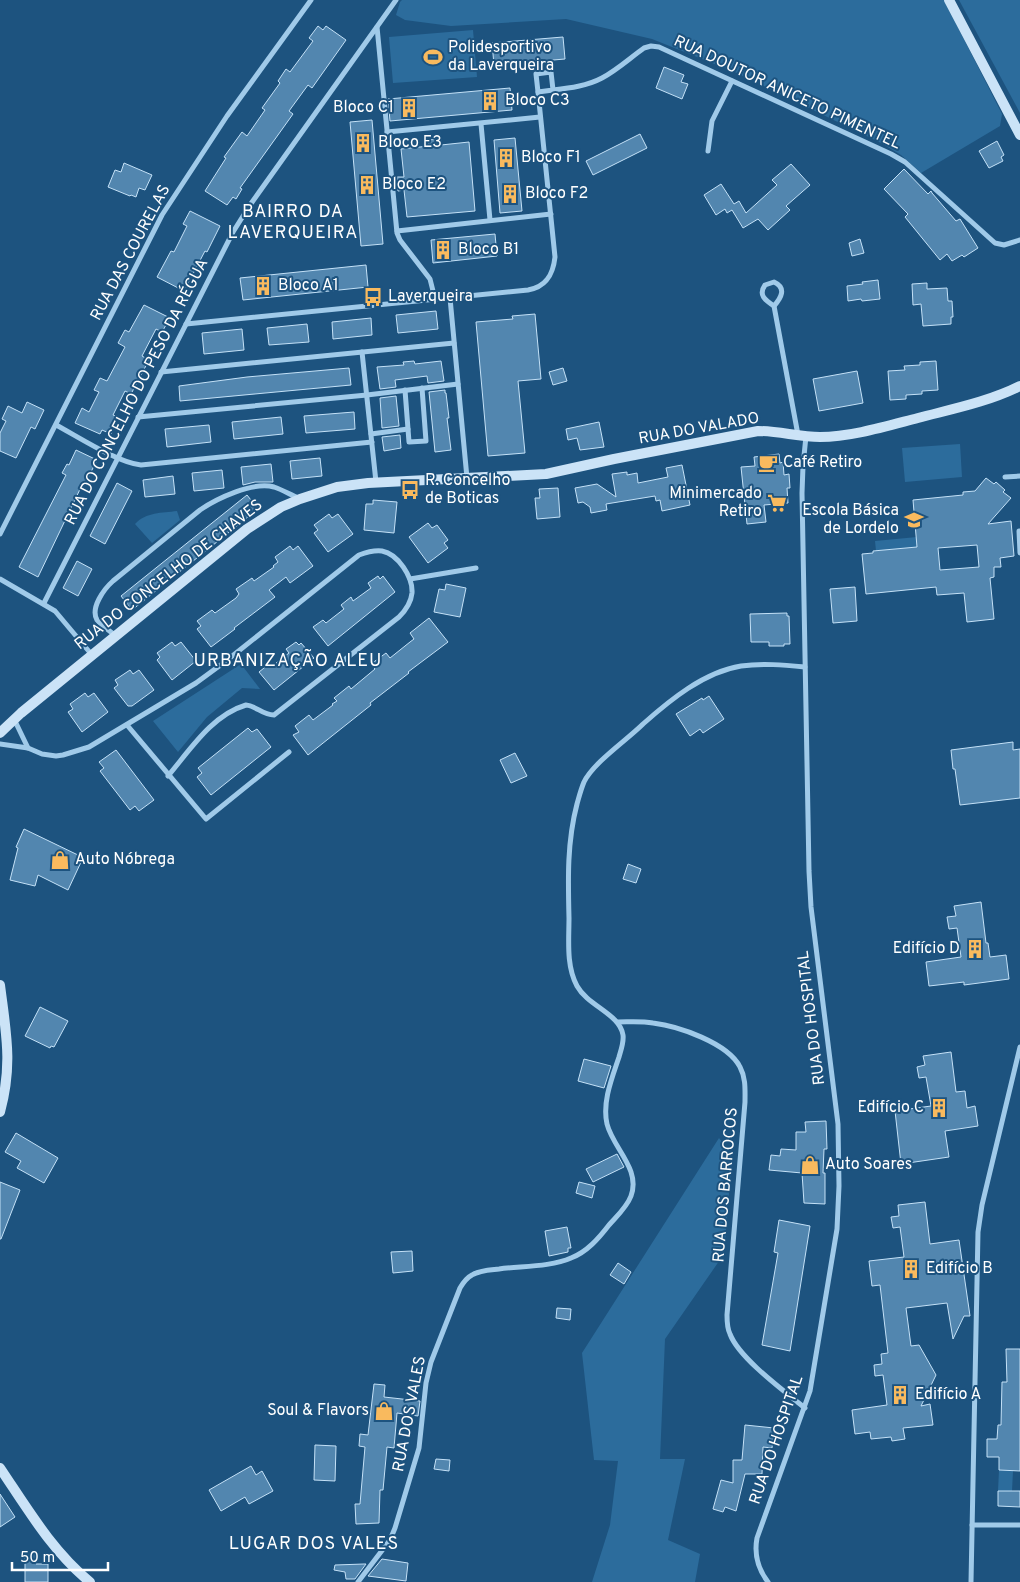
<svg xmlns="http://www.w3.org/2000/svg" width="1020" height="1582" font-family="Overpass,sans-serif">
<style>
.green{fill:#2c6c9c}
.building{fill:#5286af;stroke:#c4e1f7;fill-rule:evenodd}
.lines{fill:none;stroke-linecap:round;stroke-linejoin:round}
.street{stroke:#a0cae9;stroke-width:5}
.secondary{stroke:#cbe3f7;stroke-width:10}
.labels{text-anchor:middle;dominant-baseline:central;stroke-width:4;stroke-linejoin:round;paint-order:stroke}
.poi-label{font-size:16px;fill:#fff;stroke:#1d537f;text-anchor:start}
.street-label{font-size:16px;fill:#fff;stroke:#1d537f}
.neighbourhood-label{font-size:18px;letter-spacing:1px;fill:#fff;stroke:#1d537f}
</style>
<rect width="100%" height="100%" fill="#1d537f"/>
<g class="green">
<path d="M402,0H944L1002,114L1000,126L921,173L901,155L881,143L737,73L652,39L566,19L451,26L405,20L396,15L400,2Z"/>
<path d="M959,0H1020V113Z"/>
<path d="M473,30L477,77L393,83L389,37Z"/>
<path d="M960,444L962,477L905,482L902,448Z"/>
<path d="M177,511L180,520L152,543L135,524C146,512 162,513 177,511Z"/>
<path d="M917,537L918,549L876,551L875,541Z"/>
<path d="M241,664L260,689L242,688L207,717L178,752L153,721Z"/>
<path d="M719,1138L732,1156L724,1254L665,1339L660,1459H685L668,1540L700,1554L695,1582H592L610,1525L618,1461L594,1460L582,1353Z"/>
<path d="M999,1470L1013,1471L1012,1491H998Z"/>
</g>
<g class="building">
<path d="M318,26L323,30L326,26L346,40L312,88L308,85L289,111L293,114L240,188L242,189L236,199L233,197L227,205L205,191L226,158L224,157L242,132L247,136L265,110L262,108L280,83L278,81L286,69L290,72L313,41L309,38Z"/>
<path d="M563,37L565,59L494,65L492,43Z"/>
<path d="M664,67L684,75L681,82L688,84L682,99L656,88Z"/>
<path d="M510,88L512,110L390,121L388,99Z"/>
<path d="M372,120L383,244L361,246L350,122Z"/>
<path d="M640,134L647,148L593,175L586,161Z"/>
<path d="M515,138L522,211L500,213L494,140Z"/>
<path d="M441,139V145L469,142L475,211L407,217L404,190L398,191L397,177H404L401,149L429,146L428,140Z"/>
<path d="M997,141L1004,155L1001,157L1003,161L989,168L979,151Z"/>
<path d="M124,163L152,175L145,190L139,188L136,197L131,195L130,196L108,187L115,170L121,172Z"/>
<path d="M791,164L810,185L786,206L790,210L768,230L758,219L743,228L732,210L727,213L725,209L716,215L704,195L721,184L734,204L739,201L746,213L777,185L772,180Z"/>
<path d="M904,169L928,194L931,191L932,193L956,221L960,219L978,248L964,257L962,255L952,261L947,254L940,260L905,217L908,214L884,189Z"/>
<path d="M190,211L220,226L207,252L205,251L184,291L157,277L171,251L174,252L187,226L183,224Z"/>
<path d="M495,234L497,256L433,263L431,240Z"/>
<path d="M860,239L864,253L852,256L849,243Z"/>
<path d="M366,265L368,287L243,300L240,278Z"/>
<path d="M878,280L880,299L862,301L861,299L848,301L847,286L863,284L862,282Z"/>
<path d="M927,283V289L947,288L948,301H952L953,317H951V324L923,326L921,304L913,305L912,284Z"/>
<path d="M144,305L170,318L162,332L156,329L142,356L149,360L131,394L125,391L113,415L118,417L111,434L102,430L100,434L75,423L82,408L89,412L99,392L94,390L100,378L107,381L125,347L118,343L125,330L129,332Z"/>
<path d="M436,311L438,329L398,333L396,315Z"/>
<path d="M535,314L541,379L518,381L525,453L488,456L476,322L513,319L512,316Z"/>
<path d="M371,318L372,335L333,339L332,322Z"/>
<path d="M307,324L309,342L269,345L267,328Z"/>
<path d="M242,329L244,350L204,354L202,333Z"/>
<path d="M414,361L415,364L441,361L444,381L428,383L427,376L395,380L396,387L380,389L377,367L404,365L403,362Z"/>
<path d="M936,361L938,390L922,391V394L906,395V399L890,400L888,371L905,370L904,366L920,365V362Z"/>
<path d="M349,368L351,385L180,401L179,386L247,377Z"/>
<path d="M563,368L567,381L553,385L549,372Z"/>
<path d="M857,371L863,403L819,411L813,379Z"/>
<path d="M445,390V393H446L449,418H447L451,450L435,452L429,392Z"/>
<path d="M396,396L399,426L382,428L380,398Z"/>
<path d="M27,402L44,410L35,429L31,427L16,458L0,451V433L6,421L2,419L8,406L22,413Z"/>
<path d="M354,412L355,429L306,433L304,416Z"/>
<path d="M281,417L283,434L234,439L232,422Z"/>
<path d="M599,422L604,447L580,450L577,438L568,440L566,429Z"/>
<path d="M209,425L211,442L167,447L165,429Z"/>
<path d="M400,435L401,448L384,451L382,437Z"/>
<path d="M76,450L97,460L85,484L83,483L38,577L19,567L66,475L62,473L67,464L69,465Z"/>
<path d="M779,454L780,463L783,462L784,475L789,474L790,488H787L788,503L764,505L766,522L747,524L741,467L755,466L754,457Z"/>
<path d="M320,458L322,476L292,479L290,461Z"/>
<path d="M271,464L273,482H255L243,485L241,467Z"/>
<path d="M682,465L690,505L662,511L660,500L656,501L655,496L606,504L607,510L591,513L590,507L583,502L578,503L575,488L597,484L616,497L612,474L627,472V475L637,473L638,483L668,477L666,468Z"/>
<path d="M222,470L224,488L194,491L192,473Z"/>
<path d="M173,476L175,494L145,497L143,480Z"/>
<path d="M986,478L994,484L996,482L1005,490L1003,492L1011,498L988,524L1011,521L1014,556L1000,558L1001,567H994V577L990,578L994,619L967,622L964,593L937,595L936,587L866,594L862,554L873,553V551L917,547L913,500L963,495V492L975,491ZM977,545L979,567L940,570L938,548Z"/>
<path d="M117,483L132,491L105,544L90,536Z"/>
<path d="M558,488L560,517L537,519L535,498H540L539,489Z"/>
<path d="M247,495L258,509L132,610L121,596Z"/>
<path d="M373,500L397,502L394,533L364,530L366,504H373Z"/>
<path d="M329,514L332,518L338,514L353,534L328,552L314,533L318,530L314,525Z"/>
<path d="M428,523L432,528L437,525L448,540L444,543L448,548L428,563L409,537Z"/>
<path d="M290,546L293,550L298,546L313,566L290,583L286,577L269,590L275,597L234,628L235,629L211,647L197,629L201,626L197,621L212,610L215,613L236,598L239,594L236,589L252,578L254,581L274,567L273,566L278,562L275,557Z"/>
<path d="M77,561L92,569L78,596L63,588Z"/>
<path d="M378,576L380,579L383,576L395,592L328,646L313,627L323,620L326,623L344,609L341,605L351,597L353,601L371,588L368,583Z"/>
<path d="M446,584L466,588L460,617L434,612L439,589L445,590Z"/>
<path d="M855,587L857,621L833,623L830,589Z"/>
<path d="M787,613V616H789L790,644H784V646H769V642H751L750,614Z"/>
<path d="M429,618L448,642L408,672L409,673L370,703L371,705L308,755L293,735L299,732L295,726L309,715L313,720L333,705L332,704L337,701L334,698L349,686L351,689L375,669L371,664L386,653L390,658L410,642L414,639L410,633Z"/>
<path d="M172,642L175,646L181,642L196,661L172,680L157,660L160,657L157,653Z"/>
<path d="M296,642L299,645L301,643L314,658L274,690L259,672L269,664L271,667L289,653L286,649Z"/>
<path d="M130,670L133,674L139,670L154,690L132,706H128L114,688L118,685L115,680Z"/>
<path d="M85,693L88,697L94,693L108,712L82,732L68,712L73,709L70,704Z"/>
<path d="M709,696L724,719L703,733L700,729L690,736L676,714L702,698L703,700Z"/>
<path d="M248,728L252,732L257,729L271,747L211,795L197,777L202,773L198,768Z"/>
<path d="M1013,742V750L1020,749V798L960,805L955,769H953L951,750Z"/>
<path d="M116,750L154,800L139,811L135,806L130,810L100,771L104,768L99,762Z"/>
<path d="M515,753L527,776L511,783L500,760Z"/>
<path d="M24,829L80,856L79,859L82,860L68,890L38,875L35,886L10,880L18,848L16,847Z"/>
<path d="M628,864L641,869L636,883L623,879Z"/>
<path d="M981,902L986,943H988L990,957L1006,955L1009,979L964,985V982L929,986L926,962L961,957L957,928L949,929L947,917L956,916L954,906Z"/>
<path d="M40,1007L68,1021L54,1047L51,1046L50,1048L25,1036Z"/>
<path d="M951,1052L956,1092L965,1091L967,1108L975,1106L978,1126L945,1131L949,1157L901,1164L895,1111L931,1106L926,1077L919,1078L917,1067L925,1065L923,1056Z"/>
<path d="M584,1059L611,1066L604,1088L578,1081Z"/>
<path d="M826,1121L827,1149H824L823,1173H825V1204L804,1203L802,1173L769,1170L771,1155L780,1156L781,1149L796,1150V1132H806L805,1122Z"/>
<path d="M16,1133L58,1158L44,1183L17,1168L21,1161L5,1152Z"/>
<path d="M617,1154L624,1167L593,1182L586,1169Z"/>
<path d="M0,1182L20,1190L1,1239H0Z"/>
<path d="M579,1182L595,1186L592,1198L576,1193Z"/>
<path d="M925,1202L930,1244L959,1240L970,1316H964L953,1339L947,1303L906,1308L911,1346L919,1345L936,1375L921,1406L930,1404L933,1425L903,1428L905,1439L892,1441L891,1437L871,1439L870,1432L855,1434L852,1410L887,1405L883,1375L875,1376L874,1365L882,1364L881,1354L888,1353L880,1285L872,1286L869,1261L904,1257L900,1227L893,1228L891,1217L899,1216L898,1205Z"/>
<path d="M779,1220L810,1226L790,1351L762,1345L778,1253L774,1252Z"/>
<path d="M567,1227L571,1248H568V1252L549,1256L545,1231Z"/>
<path d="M412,1251L413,1271L393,1273L391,1252Z"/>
<path d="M618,1263L631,1272L624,1284L610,1275Z"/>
<path d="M557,1308L571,1309L570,1320L556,1318Z"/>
<path d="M1006,1349H1020V1471L999,1470V1457H987V1439H997L998,1425H1001L1002,1382H1007Z"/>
<path d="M374,1384L385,1385L384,1397L420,1401L418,1416L397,1413L394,1448L387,1447L383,1490H380L379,1523L356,1524L355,1504H360L365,1447L359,1446L360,1434L368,1435Z"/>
<path d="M745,1425L774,1428L772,1448L763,1447L762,1474H745L736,1511L725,1507L723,1512L713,1509L721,1480L733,1483V1460H742Z"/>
<path d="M315,1445L336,1446L335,1481L314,1480Z"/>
<path d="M436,1459L450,1460L449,1471L434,1469Z"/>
<path d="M251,1466L256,1475L262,1471L273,1491L249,1504L245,1497L221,1511L209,1490Z"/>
<path d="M998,1491H1020V1507L998,1506Z"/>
<path d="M0,1494L15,1517L0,1527Z"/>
<path d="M25,1554H36V1564H48V1582H25Z"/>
<path d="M382,1559L408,1563L406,1581L368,1576Z"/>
<path d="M364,1564H366L355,1579H346L345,1572L334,1570L335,1565Z"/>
</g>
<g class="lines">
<g class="street">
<path d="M377,27L397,233L400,240L430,279L435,299"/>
<path d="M551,72L553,90L538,92L536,74Z"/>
<path d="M553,90C570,88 587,86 602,78C617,70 630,58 644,48L651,46L659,47L891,154L905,162L995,243L1004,245L1020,240"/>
<path d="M481,124L490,220"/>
<path d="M387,132L540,117"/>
<path d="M708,151L712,121L732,81"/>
<path d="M397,231L551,214"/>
<path d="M774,282C787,288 781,298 774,306C765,300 758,295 765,285Z"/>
<path d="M450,298L467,478"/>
<path d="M774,306L798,435"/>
<path d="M186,324L528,290C546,287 553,275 555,257L538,92"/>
<path d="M362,352L376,482"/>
<path d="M161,372L454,343"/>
<path d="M405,390L409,442L426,441L422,388"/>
<path d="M138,417L367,395L458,384"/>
<path d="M56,425C77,436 118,463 141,465L372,442"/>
<path d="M371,434L408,429"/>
<path d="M1005,477L1020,476"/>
<path d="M1020,531H1019L1020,553"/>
<path d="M0,534L162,215L227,116L311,0"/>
<path d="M0,579L55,611L92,655"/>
<path d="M410,579L476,568"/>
<path d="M44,603L233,232L250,205L396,0"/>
<path d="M116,636C110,631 102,626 97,620C90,608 104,589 113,581L200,510C216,499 253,481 274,487C283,490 291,495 299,498"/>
<path d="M14,719L28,748"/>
<path d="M127,725L206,819L289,752"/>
<path d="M0,744L28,748L42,754L56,756L63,755L89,747L196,683L226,661L359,555C367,552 374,550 382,551C398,554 413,577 412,593C411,603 406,610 399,617L274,715C262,715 257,706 246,705C212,715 190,750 168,776"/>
<path d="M618,1022C630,1022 641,1021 653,1023C678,1026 728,1043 740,1067C746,1078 745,1090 745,1102L727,1315C727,1322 727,1328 730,1334C739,1358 784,1391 805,1408"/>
<path d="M972,1525H1020"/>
<path d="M358,1582L390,1540L395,1528L419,1448L426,1383L431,1362L460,1288C463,1283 466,1278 472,1275C480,1270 490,1270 499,1269C521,1266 551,1267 571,1258C587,1252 599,1238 609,1225C617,1216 627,1207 631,1196C641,1169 613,1148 607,1124C602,1102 612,1078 619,1057C621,1050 624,1042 623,1035C620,1014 588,1006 577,986C566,966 569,940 569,918C568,879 567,842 577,804C579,797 581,789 584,782C594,762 627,740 643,724C670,700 704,672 741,666C762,663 784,665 805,667"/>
<path d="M768,1582C758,1569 754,1554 757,1538L810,1391L837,1229L839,1186L838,1124L811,907L809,871L802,493L803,466L806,436"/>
<path d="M971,1582L978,1232L982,1205L1020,1047"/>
</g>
<g class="secondary">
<path d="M949,0L1020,135"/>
<path d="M0,733L21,713L247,529L281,507L300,499L337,487L368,483L546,474L614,459L758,431C779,431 799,437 820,437C851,437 887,426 918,418C952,409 988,402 1020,386"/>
<path d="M0,985C6,1033 13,1064 0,1112"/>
<path d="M0,1468C27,1508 52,1551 90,1582"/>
</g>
</g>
<defs>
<g id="stadium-bare" transform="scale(1.5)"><path d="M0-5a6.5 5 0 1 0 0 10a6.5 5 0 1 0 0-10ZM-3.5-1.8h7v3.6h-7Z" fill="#f9ba5e" stroke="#1d537f" stroke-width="2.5" paint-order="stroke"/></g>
<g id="building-bare" transform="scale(1.5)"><path d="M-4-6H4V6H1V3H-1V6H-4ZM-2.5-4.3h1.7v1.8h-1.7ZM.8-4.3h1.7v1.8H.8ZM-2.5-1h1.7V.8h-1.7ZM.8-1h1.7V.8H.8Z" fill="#f9ba5e" stroke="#1d537f" stroke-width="2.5" paint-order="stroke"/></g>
<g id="bus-bare" transform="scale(1.5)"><path d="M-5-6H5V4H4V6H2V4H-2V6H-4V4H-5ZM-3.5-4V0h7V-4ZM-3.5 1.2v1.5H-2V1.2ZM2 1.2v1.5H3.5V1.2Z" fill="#f9ba5e" stroke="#1d537f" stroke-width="2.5" paint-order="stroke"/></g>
<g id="cafe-bare" transform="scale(1.5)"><path d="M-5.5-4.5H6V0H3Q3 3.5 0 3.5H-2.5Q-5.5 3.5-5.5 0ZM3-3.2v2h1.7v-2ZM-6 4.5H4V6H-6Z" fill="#f9ba5e" stroke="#1d537f" stroke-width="2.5" paint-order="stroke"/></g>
<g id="supermarket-bare" transform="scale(1.5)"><path d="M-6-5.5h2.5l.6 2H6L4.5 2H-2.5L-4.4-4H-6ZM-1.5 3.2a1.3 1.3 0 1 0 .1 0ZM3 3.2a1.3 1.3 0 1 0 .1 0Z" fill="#f9ba5e" stroke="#1d537f" stroke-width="2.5" paint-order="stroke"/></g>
<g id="school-bare" transform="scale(1.5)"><path d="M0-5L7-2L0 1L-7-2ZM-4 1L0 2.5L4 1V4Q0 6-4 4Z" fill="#f9ba5e" stroke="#1d537f" stroke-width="2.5" paint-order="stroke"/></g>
<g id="shop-bare" transform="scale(1.5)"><path d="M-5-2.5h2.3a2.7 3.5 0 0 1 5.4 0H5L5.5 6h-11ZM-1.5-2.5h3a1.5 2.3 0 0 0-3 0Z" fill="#f9ba5e" stroke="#1d537f" stroke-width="2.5" paint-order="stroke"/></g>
</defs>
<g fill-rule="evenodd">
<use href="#stadium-bare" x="433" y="57"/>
<use href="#building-bare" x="490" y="101"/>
<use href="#building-bare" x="409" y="108"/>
<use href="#building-bare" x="363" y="143"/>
<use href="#building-bare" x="506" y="158"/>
<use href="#building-bare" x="367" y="185"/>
<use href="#building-bare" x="510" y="194"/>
<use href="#building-bare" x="443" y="250"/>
<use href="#building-bare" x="263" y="286"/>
<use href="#bus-bare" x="373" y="297"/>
<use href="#cafe-bare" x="768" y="463"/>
<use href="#bus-bare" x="410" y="490"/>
<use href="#supermarket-bare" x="777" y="503"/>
<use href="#school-bare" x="914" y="520"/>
<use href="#shop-bare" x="60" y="860"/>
<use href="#building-bare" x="975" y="949"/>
<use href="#building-bare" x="939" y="1108"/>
<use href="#shop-bare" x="810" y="1165"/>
<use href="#building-bare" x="911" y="1269"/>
<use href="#building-bare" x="900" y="1395"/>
<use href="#shop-bare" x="384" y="1411"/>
</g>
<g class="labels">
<g class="poi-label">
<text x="448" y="48">Polidesportivo<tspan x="448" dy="18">da Laverqueira</tspan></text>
<text x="505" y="101">Bloco C3</text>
<text x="394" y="108" text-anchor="end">Bloco C1</text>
<text x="378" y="143">Bloco E3</text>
<text x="521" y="158">Bloco F1</text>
<text x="382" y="185">Bloco E2</text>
<text x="525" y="194">Bloco F2</text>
<text x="458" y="250">Bloco B1</text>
<text x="278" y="286">Bloco A1</text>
<text x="388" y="297">Laverqueira</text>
<text x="783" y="463">Café Retiro</text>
<text x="425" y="481">R. Concelho<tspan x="425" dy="18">de Boticas</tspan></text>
<text x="762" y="494" text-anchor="end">Minimercado<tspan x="762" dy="18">Retiro</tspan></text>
<text x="899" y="511" text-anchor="end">Escola Básica<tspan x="899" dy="18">de Lordelo</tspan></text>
<text x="75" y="860">Auto Nóbrega</text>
<text x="960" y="949" text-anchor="end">Edifício D</text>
<text x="924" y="1108" text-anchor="end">Edifício C</text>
<text x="825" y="1165">Auto Soares</text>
<text x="926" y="1269">Edifício B</text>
<text x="915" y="1395">Edifício A</text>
<text x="369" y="1411" text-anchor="end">Soul &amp; Flavors</text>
</g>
<g class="street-label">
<text transform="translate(787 93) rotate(25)">RUA DOUTOR ANICETO PIMENTEL</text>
<text transform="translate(131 253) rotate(-62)">RUA DAS COURELAS</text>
<text transform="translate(137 392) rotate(-63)">RUA DO CONCELHO DO PESO DA RÉGUA</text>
<text transform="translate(699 429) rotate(-10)">RUA DO VALADO</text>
<text transform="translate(169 575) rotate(-38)">RUA DO CONCELHO DE CHAVES</text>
<text transform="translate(812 1018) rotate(-97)">RUA DO HOSPITAL</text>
<text transform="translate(726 1185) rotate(-85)">RUA DOS BARROCOS</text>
<text transform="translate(410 1414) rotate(-79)">RUA DOS VALES</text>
<text transform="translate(777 1440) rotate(-71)">RUA DO HOSPITAL</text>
</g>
<g class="neighbourhood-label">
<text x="293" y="212">BAIRRO DA<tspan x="293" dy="21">LAVERQUEIRA</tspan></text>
<text x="288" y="661">URBANIZAÇÃO ALEU</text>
<text x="314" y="1544">LUGAR DOS VALES</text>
</g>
</g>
<path d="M12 1562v8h96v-8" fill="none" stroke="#ffffff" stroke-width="2.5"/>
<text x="20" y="1562" font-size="15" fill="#ffffff" stroke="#1d537f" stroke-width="4" paint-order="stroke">50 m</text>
</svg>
